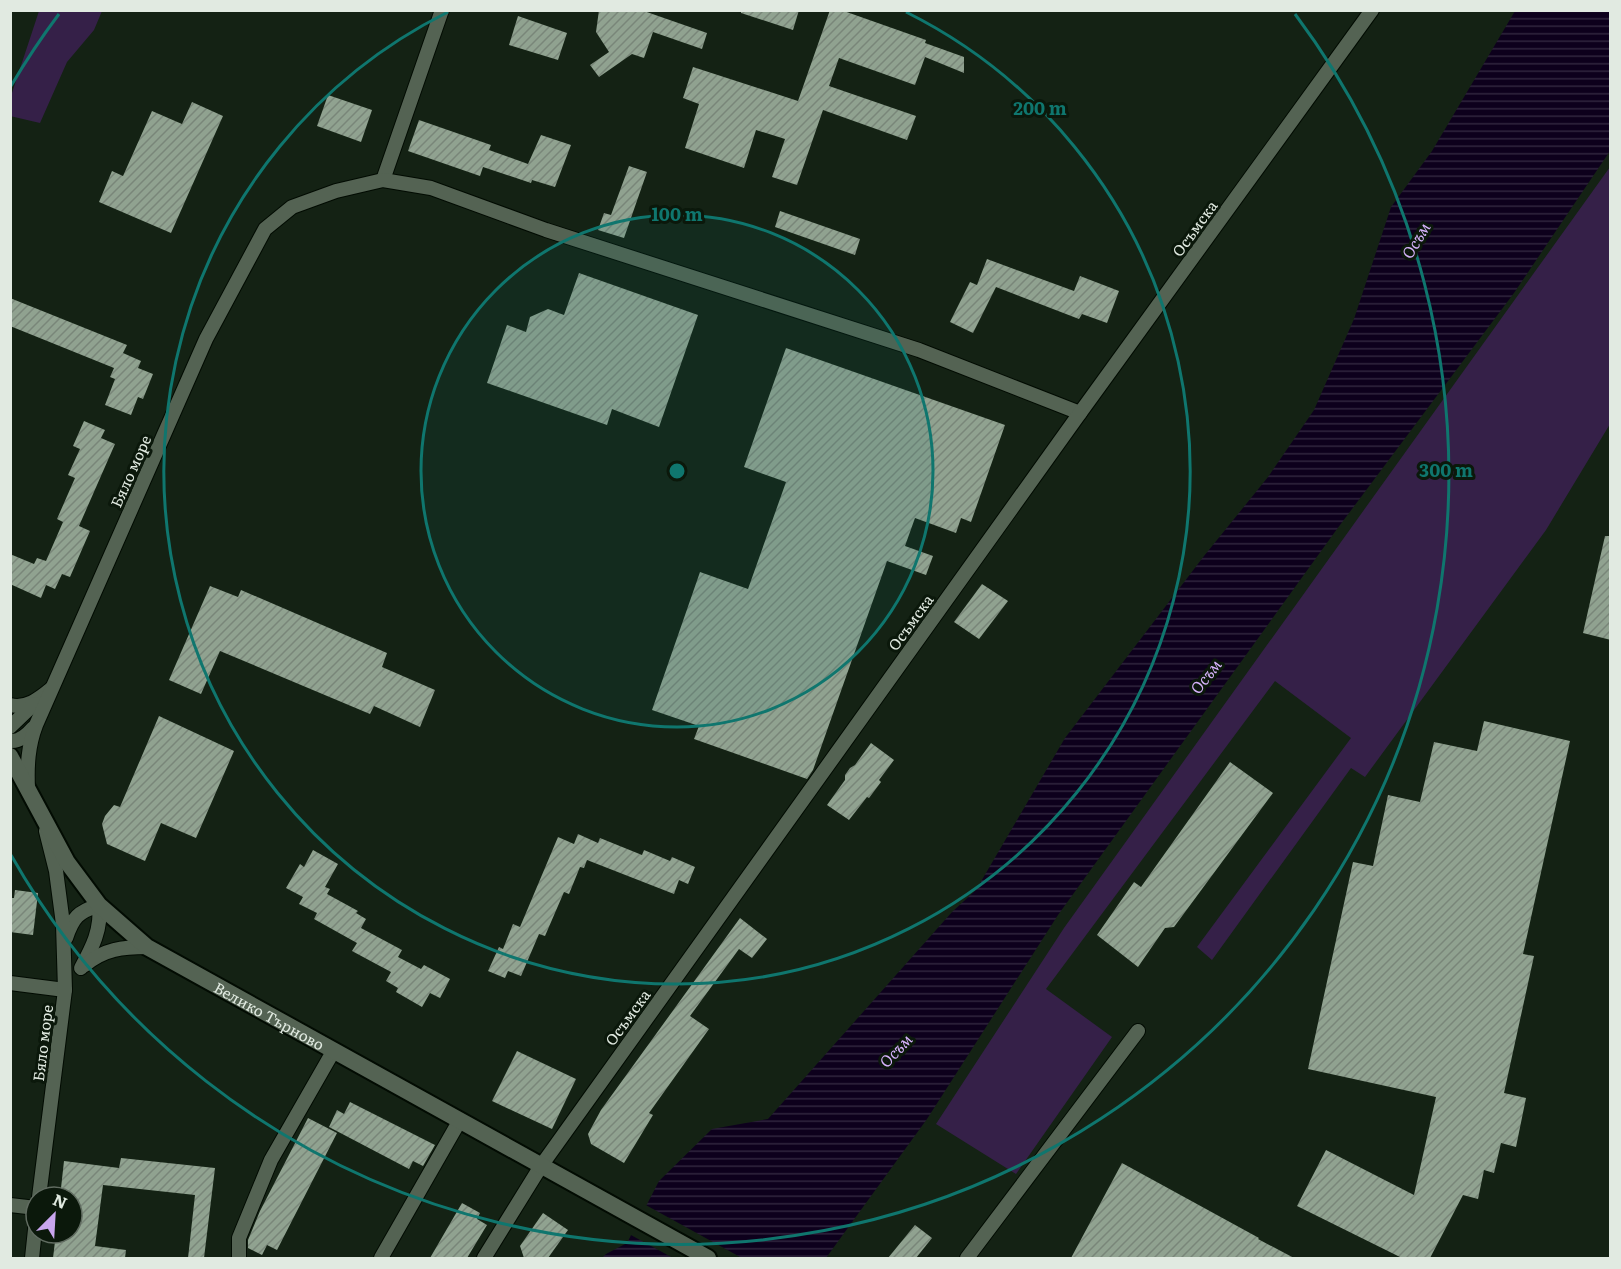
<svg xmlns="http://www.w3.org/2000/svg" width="1621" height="1269" font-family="Literata,serif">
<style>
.grass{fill:#352048}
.water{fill:url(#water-rules)}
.pier{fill:#142214}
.building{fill:url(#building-hatch)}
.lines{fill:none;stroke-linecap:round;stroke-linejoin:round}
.minor-casing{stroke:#020b02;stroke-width:16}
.tertiary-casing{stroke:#020b02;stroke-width:20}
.minor{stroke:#546353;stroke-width:14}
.tertiary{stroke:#546353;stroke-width:16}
.ring{fill:none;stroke:#0f766e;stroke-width:3}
.labels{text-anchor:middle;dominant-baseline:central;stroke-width:6;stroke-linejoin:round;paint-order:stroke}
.street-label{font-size:15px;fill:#e1eae1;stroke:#0b180b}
.water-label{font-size:16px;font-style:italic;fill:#d6b2fb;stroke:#0b180b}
.centre{fill:#0f766e;stroke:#0b180b;stroke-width:3}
.ring-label{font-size:18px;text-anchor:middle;font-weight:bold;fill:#0f766e;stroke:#0b180b;stroke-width:6;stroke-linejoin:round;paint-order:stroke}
</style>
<defs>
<pattern id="water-rules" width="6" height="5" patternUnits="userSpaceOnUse" patternTransform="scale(1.5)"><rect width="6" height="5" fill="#0d001c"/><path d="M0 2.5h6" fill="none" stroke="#30253d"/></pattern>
<pattern id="building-hatch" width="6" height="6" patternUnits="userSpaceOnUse" patternTransform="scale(1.5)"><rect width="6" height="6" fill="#90a290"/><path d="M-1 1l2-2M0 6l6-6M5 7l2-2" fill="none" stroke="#798679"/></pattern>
</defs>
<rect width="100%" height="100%" fill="#142214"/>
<g class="grass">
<path d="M39,11H102L94,30L67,62L40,123L10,116L11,96Z"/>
<path d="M1610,167V424L1546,530L1365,777L1351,768L1212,960L1197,947L1351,738L1275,681L1046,989L1112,1037L1016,1174L936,1124L1064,928Z"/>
</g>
<path class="water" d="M1515,11H1610V151L1514,293L1337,529L1058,915L927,1119L826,1258H602L606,1254L627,1243L659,1181L712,1129L768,1119L952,912L976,890L1065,738L1204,556L1268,477L1314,410L1354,319L1391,207L1432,151Z"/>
<path class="pier" d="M644,1204L742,1258H673L629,1234Z"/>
<g class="building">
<path d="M599,10H641L707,33L702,49L653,32L644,58L632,54L599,77L590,65L609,52L596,32Z"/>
<path d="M741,10H799L793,30L741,13Z"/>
<path d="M830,10H841L926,40L925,43L964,57V73L925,57L915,85L839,58L829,86L916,116L907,140L823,110L797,185L772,177L785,139L756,130L744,168L685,148L699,104L683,98L693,67L798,101Z"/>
<path d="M518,16L567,33L558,60L509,45Z"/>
<path d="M328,95L372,110L361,142L317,126Z"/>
<path d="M192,102L223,116L171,233L99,202L112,171L123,176L152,111L182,124Z"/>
<path d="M419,120L491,145L489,150L528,164L541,135L571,145L555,187L532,180L531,183L483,167L480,176L408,151Z"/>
<path d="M629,166L647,172L624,238L598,230L604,213L611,215Z"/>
<path d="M780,211L860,239L855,255L775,227Z"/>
<path d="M987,259L1074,291L1080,276L1119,291L1107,323L1082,314L1079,319L996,287L973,333L950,322L970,282L977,285Z"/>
<path d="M579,273L698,315L659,427L612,409L607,425L487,383L507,325L526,332L530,317L548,309L564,315Z"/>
<path d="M10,298L127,345L123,353L141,361L138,368L153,374L143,399L138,397L131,415L105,405L115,379L110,377L114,368L10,326Z"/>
<path d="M786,348L1005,425L971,522L961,518L956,533L915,518L905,546L933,556L926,575L887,561L813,770L807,779L694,739L699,726L652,710L700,572L748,589L786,482L744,467Z"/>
<path d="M84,421L105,430L101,438L115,444L79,526L90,531L70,577L62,574L55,589L46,585L41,598L10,584V554L34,564L37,558L46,561L63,522L57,519L75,478L68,475L80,449L73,446Z"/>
<path d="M1605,536H1611V640L1583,633Z"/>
<path d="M982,584L1008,601L979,639L954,622Z"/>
<path d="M210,586L238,597L241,590L387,653L382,667L435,690L420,727L374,706L370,714L220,651L201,694L169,680Z"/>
<path d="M159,716L234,751L196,838L161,823L145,861L107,844L102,824L105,816L114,805L120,807Z"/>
<path d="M1484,721L1570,741L1523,954L1534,956L1504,1093L1526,1098L1516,1147L1501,1143L1494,1173L1484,1170L1478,1199L1463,1195L1430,1258H1402L1297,1206L1326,1150L1414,1195L1436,1097L1308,1069L1353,862L1373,866L1388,795L1420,802L1434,742L1477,751Z"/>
<path d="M871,743L894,760L879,780L881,782L869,798L867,797L849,820L827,805L845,780V775L850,768L855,765Z"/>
<path d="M1230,762L1273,793L1174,927L1165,928L1138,967L1097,935L1134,882L1141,887Z"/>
<path d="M578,834L598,843L600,838L642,855L644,850L670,861L672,857L695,867L688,884L679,880L674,894L587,860L584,868L580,867L569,894L564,892L545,936L539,934L521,976L508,971L505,978L488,971L499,947L503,949L513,924L520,927L558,837L574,844Z"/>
<path d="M313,850L338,864L325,887L330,889L327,894L358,911L356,913L366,919L361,928L402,950L398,957L421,969L424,965L450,979L440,998L430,993L422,1007L396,992L398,988L386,981L391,972L352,951L357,943L314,919L317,913L299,904L303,897L286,888L300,864L304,867Z"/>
<path d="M15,890L38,893L33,935L10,932L12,919H10V898H14Z"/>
<path d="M740,918L767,939L752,958L739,949L690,1016L709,1029L649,1113L653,1115L624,1163L591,1144L588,1134L601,1110Z"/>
<path d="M517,1051L576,1079L552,1129L492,1101Z"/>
<path d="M350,1102L435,1145L423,1166L413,1161L409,1169L329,1127L337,1110L344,1114Z"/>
<path d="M308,1118L337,1133L277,1250L267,1245L262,1255L248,1248V1240L260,1211Z"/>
<path d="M121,1158L215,1168L204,1258H188L195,1195L103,1185L95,1246L126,1250L125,1258H53L56,1233H72V1197H60L64,1161L119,1168Z"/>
<path d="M1122,1163L1259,1238L1258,1239L1294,1258H1071Z"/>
<path d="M462,1203L480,1213L477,1219L487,1225L467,1258H430Z"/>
<path d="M543,1213L568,1230L548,1258H524L520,1246Z"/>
<path d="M915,1225L932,1238L916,1258H888Z"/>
</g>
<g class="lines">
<g class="minor-casing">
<g id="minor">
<path d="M383,180L442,10"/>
<path d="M10,705C26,709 39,699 51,689"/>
<path d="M10,727L34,704"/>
<path d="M10,741C20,742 27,735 33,728"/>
<path d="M28,789C27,766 28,746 36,725L206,339L265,229L292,207L336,191L383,180L431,188L546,230L919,350L1080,413"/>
<path d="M66,938C73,917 78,912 99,905C102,929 92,948 81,968"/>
<path d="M85,965C104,949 123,947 147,947"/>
<path d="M10,983L65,990"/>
<path d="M39,1197L65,990L63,924L56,871L46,831"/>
<path d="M10,1205L36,1208"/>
<path d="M32,1258L36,1220"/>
<path d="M239,1258V1238L271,1160L334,1050"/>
<path d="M381,1258L460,1120"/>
<path d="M484,1258L541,1166L1080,413L1372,10"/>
<path d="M967,1258L1138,1031"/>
</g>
</g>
<g class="tertiary-casing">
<g id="tertiary">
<path id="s1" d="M10,756L67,862L99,905L147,947L708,1258"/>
</g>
</g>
<use href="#minor" class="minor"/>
<use href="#tertiary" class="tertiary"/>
</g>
<circle cx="677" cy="471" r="256" fill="#0f766e" fill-opacity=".12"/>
<g class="ring">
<circle cx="677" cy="471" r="256"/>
<path d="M906 12A513 513 0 1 1 448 12"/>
<path d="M11 86A769 769 0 0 1 59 14M1295 14A769 769 0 1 1 11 855"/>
</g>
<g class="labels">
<g class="street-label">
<text transform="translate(1194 228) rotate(-54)">Осъмска</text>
<text transform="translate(130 471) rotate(-66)">Бяло море</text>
<text transform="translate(910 622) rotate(-54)">Осъмска</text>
<text stroke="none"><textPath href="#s1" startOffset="378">Велико Търново</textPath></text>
<text transform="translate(627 1017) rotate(-54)">Осъмска</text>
<text transform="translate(42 1043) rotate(-83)">Бяло море</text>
</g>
<g class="water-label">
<text transform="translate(1415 240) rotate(-59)">Осъм</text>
<text transform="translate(1205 676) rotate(-52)">Осъм</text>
<text transform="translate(895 1050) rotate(-47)">Осъм</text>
</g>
</g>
<circle cx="677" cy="471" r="9" class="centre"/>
<g class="ring-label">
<text x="1040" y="115">200 m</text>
<text x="677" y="221">100 m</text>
<text x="1446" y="477">300 m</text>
</g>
<rect width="1621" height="1269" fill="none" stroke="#e1eae1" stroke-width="24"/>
<g transform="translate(54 1215) rotate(24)"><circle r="28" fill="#0b180b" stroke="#616c61" stroke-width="1.5"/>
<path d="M0-4.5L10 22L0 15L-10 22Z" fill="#c9a5ee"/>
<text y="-9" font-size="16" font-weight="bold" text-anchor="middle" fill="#e1eae1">N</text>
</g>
</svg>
